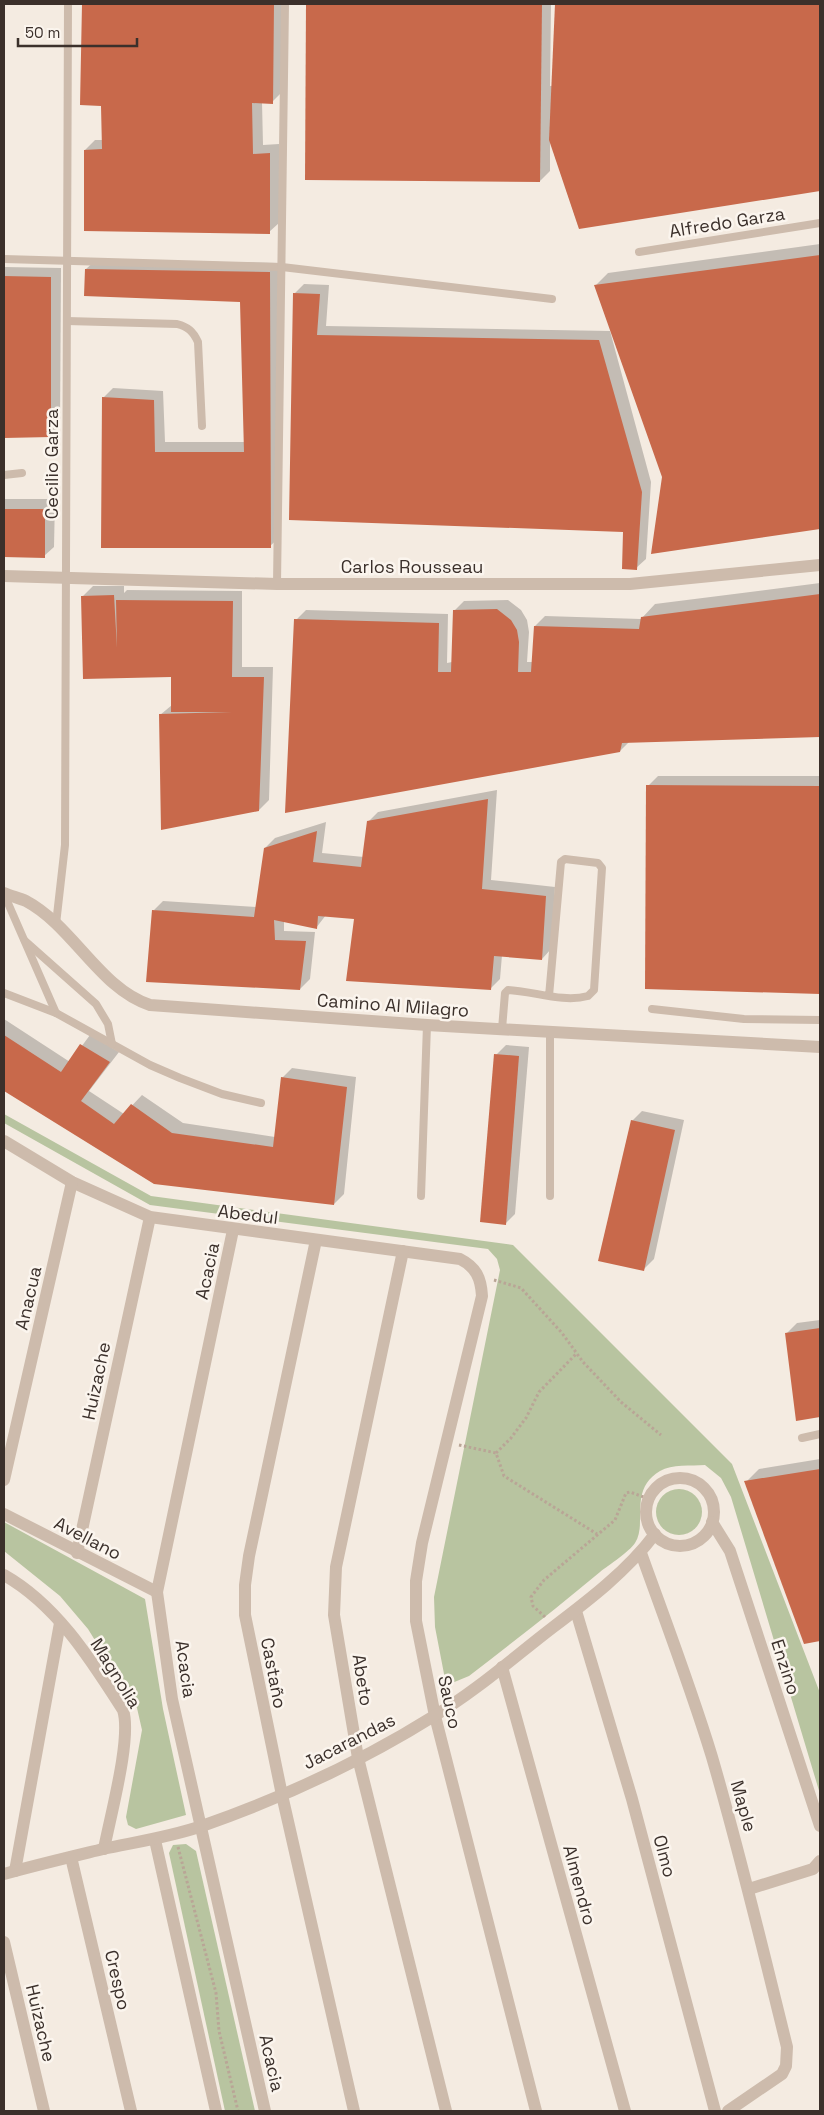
<svg xmlns="http://www.w3.org/2000/svg" width="824" height="2115" font-family="'Space Grotesk',sans-serif">
<style>
.park{fill:#b8c4a0}
.shadow{fill:#0003}
.building{fill:#c8694b}
.lines{fill:none;stroke-linecap:round;stroke-linejoin:round}
.path{stroke:#b9a596;stroke-width:3;stroke-dasharray:2.5 2.5;stroke-linecap:butt}
.service{stroke:#cdbbac;stroke-width:8}
.minor{stroke:#cdbbac;stroke-width:12}
.labels{text-anchor:middle;dominant-baseline:central;stroke-width:5;stroke-linejoin:round;paint-order:stroke}
.street-label{font-size:18px;fill:#3b302b;stroke:#fbf5ee}
</style>
<rect width="100%" height="100%" fill="#f4ebe1"/>
<g class="park">
<path d="M4,1114L151,1196L513,1245L732,1464L820,1693V1794L731,1497L721,1478L705,1465C691,1466 672,1464 660,1471C628,1490 648,1523 635,1543C629,1552 609,1565 600,1572C557,1608 513,1642 469,1676L452,1683L445,1679L435,1627L434,1597L500,1270L497,1259L488,1249L150,1205L4,1123Z"/>
<circle cx="679" cy="1512" r="23"/>
<path d="M4,1522L145,1599L163,1709L186,1815L136,1829L128,1825L126,1817L142,1730L137,1708L88,1629L60,1596L4,1551Z"/>
<path d="M186,1844L196,1851L255,2111H225L169,1853L173,1845Z"/>
</g>
<g class="shadow">
<path d="M84,4H283L282,92L272,102H262L263,145L279,144V223L269,232L85,150L95,140H103L102,104H82Z"/>
<path d="M307,4H551L550,86H553L556,4H820V190L579,228L550,141V171L540,181L306,178Z"/>
<path d="M820,244V527L653,553L663,477L595,286L608,273Z"/>
<path d="M96,260L279,263L280,537L270,546L102,547L103,398L113,388L163,391L165,442H245L242,301L86,269Z"/>
<path d="M4,267L61,268L60,426L50,436H4Z"/>
<path d="M304,284L329,285L326,326L610,331L651,482L646,559L636,568L625,531L290,519L294,294Z"/>
<path d="M4,499H55L54,547L44,556H4Z"/>
<path d="M820,583V736L629,742L620,751L296,620L306,610L448,614L447,663L452,662L454,611L464,601L508,600L521,610L527,620L529,632L527,662H533L535,626L545,616L641,619L655,604Z"/>
<path d="M93,586H124V593L127,590L242,591V667H273L269,800L259,810L160,715L172,705V675L84,678L83,596Z"/>
<path d="M658,776H820V993L646,987L648,786Z"/>
<path d="M497,790L491,880L555,887L551,949L542,959L502,955L500,979L490,989L356,917L326,915L316,928L284,921V931L315,932L310,979L300,989L154,910L163,901L257,907L265,848L275,838L326,822L322,853L364,857L368,822L378,812Z"/>
<path d="M4,1019L70,1062L90,1035L119,1052L89,1091L124,1114L142,1095L183,1123L275,1137L282,1078L292,1068L356,1077L344,1194L334,1204L154,1183L4,1090Z"/>
<path d="M506,1045L529,1047L515,1214L505,1224L496,1055Z"/>
<path d="M642,1111L684,1120L654,1259L644,1269L632,1121Z"/>
<path d="M820,1320V1416L797,1420L787,1333L797,1323Z"/>
<path d="M820,1459V1640L805,1643L746,1482L759,1469Z"/>
</g>
<g class="building">
<path d="M82,4H274L273,104L252,103L253,154L270,153V234L84,231V150L102,149L101,106L80,105Z"/>
<path d="M306,4H542L540,182L305,180Z"/>
<path d="M555,4H820V191L579,229L549,140Z"/>
<path d="M820,255V529L651,554L662,477L594,285Z"/>
<path d="M85,269L270,272L271,548H101L102,397L154,400L155,452H244L240,302L84,296Z"/>
<path d="M4,276L51,277V437L4,438Z"/>
<path d="M293,293L320,294L317,335L599,340L642,492L637,570L622,569L623,532L289,520Z"/>
<path d="M4,509H45V558L4,557Z"/>
<path d="M820,594V737L622,743L620,752L285,813L294,619L439,623L438,672H451L453,610L497,609L511,620L517,630L519,642L518,672H531L534,626L639,629L641,617Z"/>
<path d="M114,595L117,648L116,600L233,601L232,677H264L259,811L161,830L159,714L232,712H171V677L83,679L81,596Z"/>
<path d="M646,785L820,786V994L645,989Z"/>
<path d="M488,799L482,889L546,896L542,960L494,956L491,990L346,981L354,919L318,916L317,929L274,920L275,940L306,941L300,990L146,982L152,910L254,917L264,848L317,831L313,862L361,867L367,821Z"/>
<path d="M4,1035L61,1072L80,1044L110,1062L81,1101L114,1124L131,1104L172,1133L273,1147L281,1077L347,1087L334,1205L154,1184L4,1091Z"/>
<path d="M494,1054L519,1056L506,1225L480,1222Z"/>
<path d="M631,1120L675,1130L644,1271L598,1261Z"/>
<path d="M820,1328V1417L796,1421L785,1333Z"/>
<path d="M820,1469V1641L804,1644L744,1481Z"/>
</g>
<g class="lines">
<g class="path">
<path d="M494,1280L521,1288L562,1333L583,1362L621,1402L661,1435"/>
<path d="M459,1445L496,1453L504,1476L597,1534"/>
<path d="M496,1453L511,1438L526,1418L539,1392L577,1353"/>
<path d="M545,1617L533,1606L531,1597L544,1580L615,1520L626,1493L630,1492L649,1499"/>
<path d="M178,1847L216,1993L219,2031L238,2111"/>
</g>
<g class="service">
<path d="M639,252L820,223"/>
<path d="M4,259L282,267L552,299"/>
<path d="M67,321L177,324C188,327 193,331 198,342L202,426"/>
<path d="M4,475L22,473"/>
<path d="M277,584L285,4"/>
<path d="M4,894L56,1013L150,1065L180,1078L222,1094L261,1103"/>
<path d="M56,924L65,845L68,4"/>
<path d="M25,941L96,1004L108,1024L112,1044"/>
<path d="M4,993L56,1013"/>
<path d="M652,1009L744,1019L820,1020"/>
<path d="M502,1029L505,993L508,990C533,991 563,1003 588,996L594,990L602,868L598,863L565,859L561,862L549,996"/>
<path d="M550,1032V1196"/>
<path d="M421,1196L427,1025"/>
<path d="M802,1438L820,1434"/>
</g>
<g class="minor">
<path d="M4,576L277,584H630L820,565"/>
<path d="M4,893C11,896 19,898 26,901C73,926 100,989 150,1005L427,1025L820,1047"/>
<path d="M4,1141L72,1182L150,1217L460,1259C476,1267 481,1278 482,1296L422,1543L416,1581V1621L435,1716L536,2111"/>
<path d="M233,1230L157,1592L172,1699L265,2111"/>
<path d="M316,1240L249,1556L245,1585V1615L282,1795L354,2111"/>
<path d="M403,1251L336,1567L334,1615L358,1758L446,2111"/>
<circle cx="680" cy="1512" r="34"/>
<path d="M4,1480L72,1182"/>
<path d="M4,1514L157,1592"/>
<path d="M712,1522L730,1551L820,1826"/>
<path d="M77,1553L150,1217"/>
<path d="M641,1553C665,1620 691,1688 712,1757C740,1853 763,1950 787,2047L786,2066L782,2074L728,2111"/>
<path d="M4,1575C57,1605 91,1660 123,1710C132,1738 110,1817 104,1849"/>
<path d="M576,1611L632,1799L715,2111"/>
<path d="M502,1667L625,2111"/>
<path d="M155,1840L216,2111"/>
<path d="M71,1857L131,2111"/>
<path d="M15,1871L60,1623"/>
<path d="M4,1874C36,1865 70,1857 103,1849C136,1842 170,1837 202,1826C282,1798 362,1761 434,1716C476,1691 513,1658 552,1628C589,1600 627,1571 655,1534"/>
<path d="M749,1889L813,1869L820,1861"/>
<path d="M4,1942L44,2111"/>
</g>
</g>
<g class="labels">
<g class="street-label">
<text transform="translate(727 222) rotate(-9)">Alfredo Garza</text>
<text transform="translate(51 464) rotate(-90)">Cecilio Garza</text>
<text x="412" y="566">Carlos Rousseau</text>
<text transform="translate(393 1005) rotate(4)">Camino Al Milagro</text>
<text transform="translate(248 1214) rotate(7)">Abedul</text>
<text transform="translate(207 1271) rotate(-78)">Acacia</text>
<text transform="translate(28 1298) rotate(-77)">Anacua</text>
<text transform="translate(96 1381) rotate(-78)">Huizache</text>
<text transform="translate(88 1538) rotate(27)">Avellano</text>
<text transform="translate(786 1667) rotate(72)">Enzino</text>
<text transform="translate(186 1669) rotate(82)">Acacia</text>
<text transform="translate(116 1673) rotate(58)">Magnolia</text>
<text transform="translate(274 1673) rotate(79)">Castaño</text>
<text transform="translate(363 1680) rotate(81)">Abeto</text>
<text transform="translate(450 1702) rotate(78)">Sauco</text>
<text transform="translate(349 1741) rotate(-27)">Jacarandas</text>
<text transform="translate(744 1806) rotate(74)">Maple</text>
<text transform="translate(665 1856) rotate(75)">Olmo</text>
<text transform="translate(580 1885) rotate(75)">Almendro</text>
<text transform="translate(118 1980) rotate(77)">Crespo</text>
<text transform="translate(41 2023) rotate(77)">Huizache</text>
<text transform="translate(272 2063) rotate(77)">Acacia</text>
</g>
</g>
<rect width="824" height="2115" fill="none" stroke="#3b302b" stroke-width="10"/>
<path d="M18 38v8h119v-8" fill="none" stroke="#3b302b" stroke-width="2.5"/>
<text x="25" y="38" font-size="15" fill="#3b302b" stroke="#fbf5ee" stroke-width="4" paint-order="stroke">50 m</text>
</svg>
